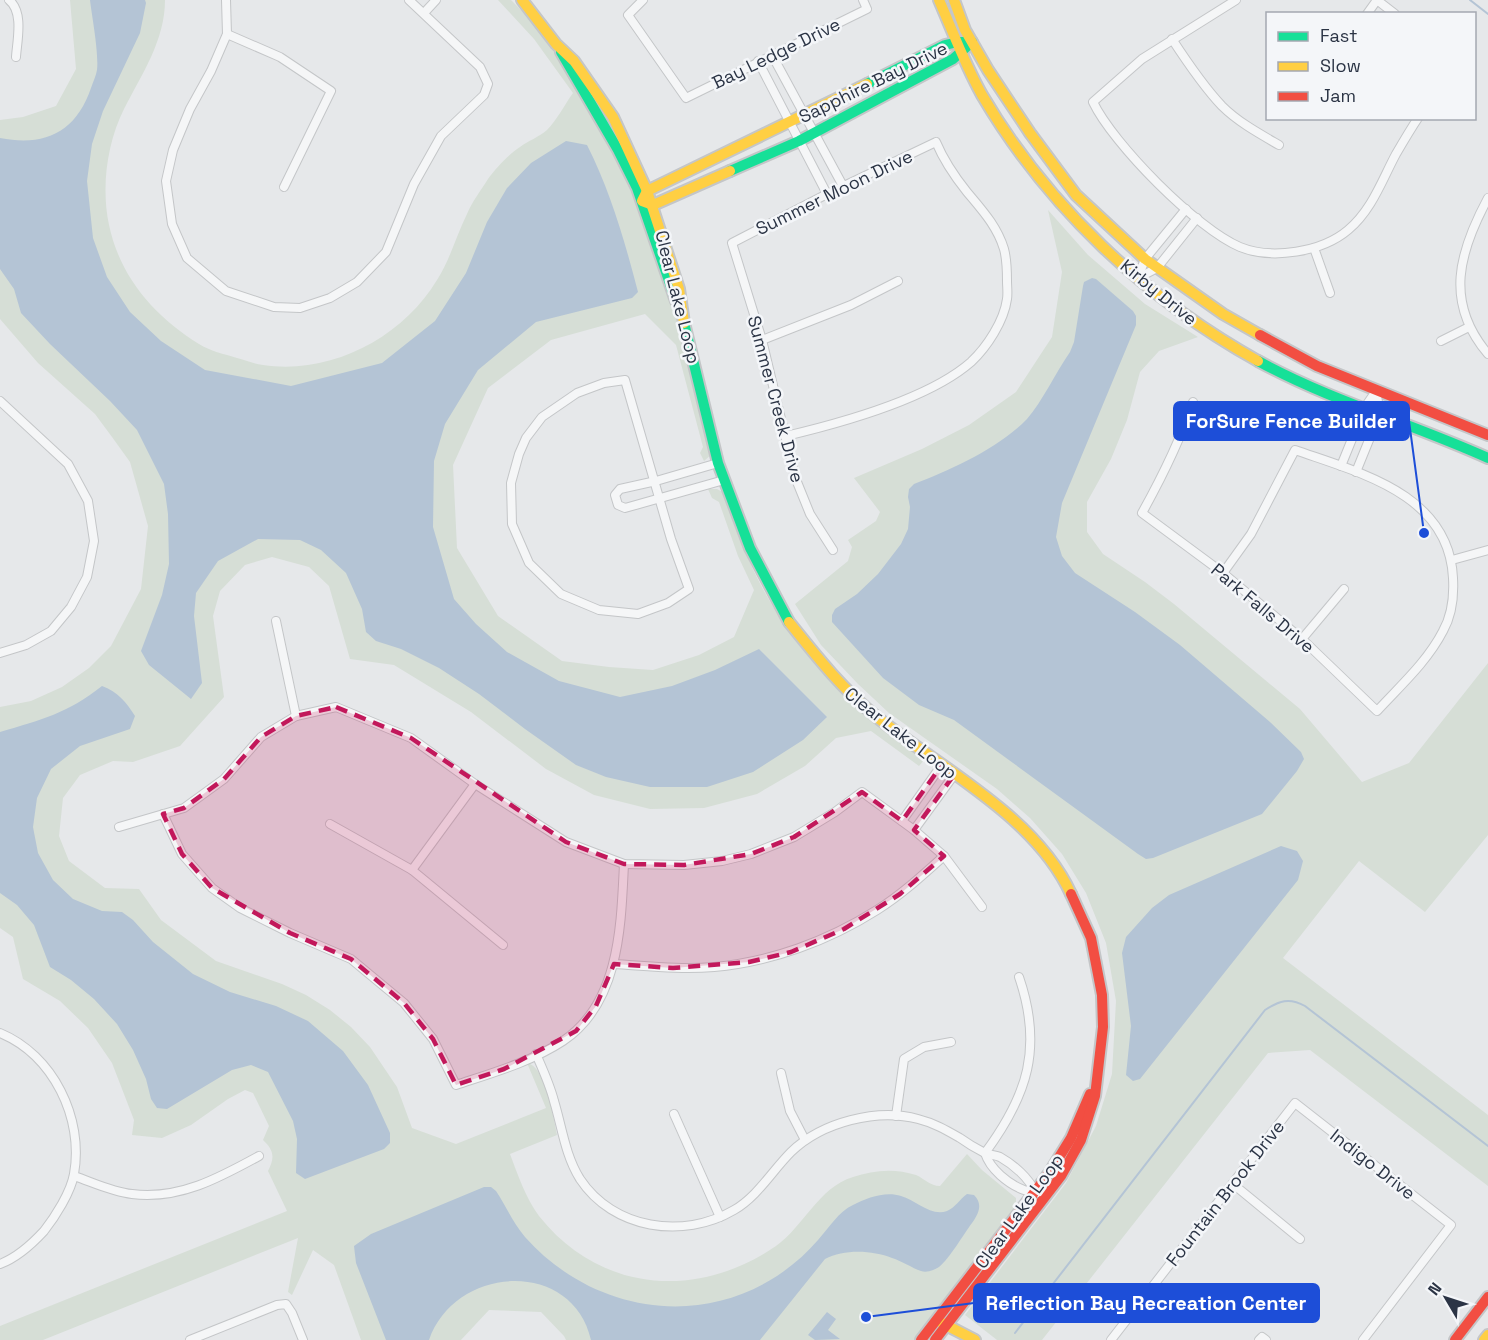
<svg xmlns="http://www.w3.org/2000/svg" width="1488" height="1340" font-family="'Space Grotesk',sans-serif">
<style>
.green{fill:#d6ded6}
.water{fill:#b4c4d5}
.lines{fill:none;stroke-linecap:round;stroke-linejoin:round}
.stream{stroke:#b4c4d5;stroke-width:2}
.street-casing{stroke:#c4c6c8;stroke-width:10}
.fast-casing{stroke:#c4c6c8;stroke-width:14}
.slow-casing{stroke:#c4c6c8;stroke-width:14}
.jam-casing{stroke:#c4c6c8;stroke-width:14}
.street{stroke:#f5f6f7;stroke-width:8}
.fast{stroke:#16e098;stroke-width:10}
.slow{stroke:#ffcf43;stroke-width:10}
.jam{stroke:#f24e42;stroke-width:10}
.marked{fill:#c2185b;fill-opacity:0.2;stroke:#c2185b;stroke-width:4.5;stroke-dasharray:12 8;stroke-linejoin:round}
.labels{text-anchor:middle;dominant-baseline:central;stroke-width:5;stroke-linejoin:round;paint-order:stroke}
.street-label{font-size:18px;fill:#2b3445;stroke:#f4f6f9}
.leader{fill:none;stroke:#1d4ed8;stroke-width:2}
.callout-dot{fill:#1d4ed8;stroke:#f4f6f9;stroke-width:2}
.callout{fill:#1d4ed8;stroke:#1d4ed8;stroke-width:2}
.callout-label{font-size:20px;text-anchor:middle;font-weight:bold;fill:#fff}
</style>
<rect width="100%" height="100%" fill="#e6e8ea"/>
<g class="green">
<path d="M70,0H165C165,40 142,74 124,109C107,143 101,187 109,225C120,277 154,316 199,344C210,351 224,354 237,358C245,360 254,364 263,365C331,375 402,338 437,280C450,260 456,236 467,214C472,202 481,190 488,179C496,168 509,154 520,147C528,141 539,137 547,130C557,120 565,104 573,93L534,39L498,0H511L544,33L599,122L635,192L675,305L713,446L712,454L704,461L700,453L703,447L676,345L645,314L551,340L488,388L453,465L457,548L498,616L562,661L609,667L653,670L699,655L734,637L754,590L738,556L719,502L712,498L708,489H717L726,494C732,513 737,533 745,551C771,615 816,674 870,718C887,733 907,746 925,759L919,766L871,731L836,738L805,766L757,794L704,808L650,809L594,795L546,769L471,712L394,665L350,659L329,586L309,567L272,557L245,565L220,591L213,616L224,697L180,746L133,762L113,761L80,775L63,798L59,836L69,861L105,888L139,889L161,920L216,961L282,984L306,995L330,1010L351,1027L370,1047L397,1087L412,1128L456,1144L546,1108L527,1063C545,1065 554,1119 557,1135L510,1154C518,1175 525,1197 539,1216C600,1293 698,1300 776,1246C804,1226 818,1188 853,1177C873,1170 895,1168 916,1175C925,1179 930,1186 940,1186L967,1154L982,1170L1016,1198V1207L916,1340H566L564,1336L541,1312L489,1310L461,1340H361L334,1265L313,1250L292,1295L288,1292L298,1238L43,1340H0V1326L287,1211L268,1171C275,1158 274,1150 263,1140L269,1126L253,1093L245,1090L228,1099L191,1125L162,1138L132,1135L134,1120L112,1063L88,1028L60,1001L23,979L13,937L0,928V707L31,701L62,687L89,668L111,646L141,589L148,526L130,462L112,437L95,414L38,363L0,319V120L23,117L56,106L76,69Z"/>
<path d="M1048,210L1088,255L1145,304L1198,337L1159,351L1140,372L1127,420L1111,459L1087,502V532L1103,554L1145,582L1174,604L1300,709L1362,782L1409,763L1488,663V835L1425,912L1359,861L1283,958L1488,1115V1186L1310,1050L1268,1053L1042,1340H997L965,1315L1066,1183L1096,1126L1112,1074L1116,1001L1106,943L1086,893L1062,854L1030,818L997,789L889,713L858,684L821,645L795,604L848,561L852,547L848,540L876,521L880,512L854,478L922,449L969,425L1016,392L1052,337L1062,272Z"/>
</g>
<g class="water">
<path d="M90,0H145L146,3L140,33L103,111L92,144L87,181L93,238L107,277L130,312L161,341L205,370L291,386L382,363L435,321L466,273L487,222L507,188L531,163L566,141L587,145C610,190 625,242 638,292L632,298L536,322L478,370L445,424L434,461L433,527L454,599L476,624L507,652L559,681L620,697L672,686L715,670L759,649L827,717L803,740L753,772L707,787H650L606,777L576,765L525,729L479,694L439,668L401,649L376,641L366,632L362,609L346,573L321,550L300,540L258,539L218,561L196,593L194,616L202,683L191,699L149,665L141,651L162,595L169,564L168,514L164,484L137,430L110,401L50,344L21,313L14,289L0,269V138C45,147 76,132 91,88C93,82 96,76 97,70C99,53 92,17 90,0Z"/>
<path d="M1092,278L1096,279L1133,311L1136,316V325L1062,503L1056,537L1062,556L1075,573L1135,612L1180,645L1270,722L1301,752L1304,759L1297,771L1262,814L1153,858L1146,859L1138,854L954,720L919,705L883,678L832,622V615L835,609L857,594L878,574L901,544L908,529L910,507L908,497L909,489L914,484C951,470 999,448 1027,419C1042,402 1056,372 1070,352L1074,342L1083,286L1084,282Z"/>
<path d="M102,686C117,691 127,703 135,716L130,729L80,746L51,769L37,798L33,827L38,853L53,880L73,899L102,911L122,912L133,920L153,942L193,974L230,992L276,1006L308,1021L343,1051L368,1085L390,1133V1143L384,1149L305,1179L296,1173L297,1139L293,1121L268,1072L251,1065L232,1070L167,1109L157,1108L151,1099L146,1079L133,1050L117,1024L94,999L71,980L50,967L34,925L17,905L0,893V732C41,720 68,713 102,686Z"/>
<path d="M1281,846L1297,851L1303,861L1298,880L1140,1079L1133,1081L1126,1075L1131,1026L1122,953L1126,937L1152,908L1169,895Z"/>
<path d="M484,1187H491L496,1191C506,1206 513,1223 525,1237C589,1309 694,1330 777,1276C792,1266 806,1254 818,1240C828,1229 839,1211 853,1205C867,1198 885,1191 901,1196C916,1200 931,1217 947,1211C955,1208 960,1199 967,1194L974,1195C983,1204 979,1213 972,1223C963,1235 950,1258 939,1267C934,1270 927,1273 921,1271C912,1268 902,1261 892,1258C872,1250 844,1249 825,1259L760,1340H591C572,1258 455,1265 429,1340H386L356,1263L354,1246L371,1234Z"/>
<path d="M827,1312L836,1319L828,1330L840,1339L815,1340L808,1335Z"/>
</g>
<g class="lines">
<g class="stream">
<path d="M1470,0L1488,14"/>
<path d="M1015,1333L1265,1010C1279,1001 1289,997 1305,1006L1488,1146"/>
</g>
<g class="street-casing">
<g id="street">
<path d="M9,0C24,12 17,41 16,57"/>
<path d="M226,0L227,34L211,71L190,109L173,150L166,181L172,224L187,258L226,291L274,307L300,308L330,298L357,282L386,252L414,184L441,136L484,95L488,84L480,67L409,0"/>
<path d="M643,0L628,15L686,98L867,9L863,0"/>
<path d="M1236,0L1142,59L1093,102C1113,144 1197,229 1240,247C1272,260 1322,252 1348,230C1372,210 1382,180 1396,154C1403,142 1410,130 1418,118"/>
<path d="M1377,0L1395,14"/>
<path d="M424,13L436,0"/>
<path d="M1367,14L1377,0"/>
<path d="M227,34L280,57L331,91L284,187"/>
<path d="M1172,39C1187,62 1203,86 1222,106C1238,122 1260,134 1279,145"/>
<path d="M772,55L843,186"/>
<path d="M758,61L827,194"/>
<path d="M1488,198C1459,252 1444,302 1488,354"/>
<path d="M1314,248L1330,293"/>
<path d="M1138,278L1157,268L1197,218"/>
<path d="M1138,278L1145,259L1186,209"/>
<path d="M762,340L851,305L898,281"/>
<path d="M1441,341L1469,327"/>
<path d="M625,380L671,539L689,589L668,603L638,614L599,610L561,594L529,563L512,524L511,483L519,454L526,438L542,417L577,393L604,383Z"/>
<path d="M0,401L68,464L88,501L94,541L87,577L71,607L51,631L26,645L0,653"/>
<path d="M1193,402C1180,441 1162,477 1142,513L1223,573L1302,639L1377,711C1400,686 1427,662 1443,631C1452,615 1454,595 1453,578C1449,494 1360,473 1295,450L1251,534L1223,573"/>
<path d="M786,436C841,423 929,399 971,362C987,347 1004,321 1007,299C1008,293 1007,287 1007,281C1007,270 1007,260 1004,249C997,226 982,210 967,192C955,177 944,161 936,142L827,194L732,243L762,340L795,477L810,514L833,550"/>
<path d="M718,463L656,481L620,489L615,495L618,505L625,508L724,480"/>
<path d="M1341,466L1365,407L1376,391"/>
<path d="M1356,472L1380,413L1376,391"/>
<path d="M1452,560L1488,550"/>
<path d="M276,621L296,716"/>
<path d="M1302,639L1344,589"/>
<path d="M163,814L182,854L212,888L240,908L290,933L351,959L404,1003L433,1039L456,1085C492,1073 531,1062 563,1041C620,1003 621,925 624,864"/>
<path d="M902,821L941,766"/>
<path d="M330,824L412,870L503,945"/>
<path d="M119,827L184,808L224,779L261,737L296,716L336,707L411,738L475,784L566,842L624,864L684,865L722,861L751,854L794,837L835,812L862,792L914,830L944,856L982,907"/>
<path d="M914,830L954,775"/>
<path d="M412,870L475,784"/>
<path d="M614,964C647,966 681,970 714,967C771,962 828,941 877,910C901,895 923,875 944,856"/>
<path d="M0,1033C53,1055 84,1118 74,1174C71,1192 55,1217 44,1231C32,1244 16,1258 0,1264"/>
<path d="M536,1054C543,1070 550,1085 554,1101C562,1127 565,1155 580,1179C613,1229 683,1240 734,1210C757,1197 772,1171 791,1152C822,1122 877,1108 918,1119C934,1123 946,1130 960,1138C967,1143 975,1148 983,1152C989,1155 995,1155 1000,1157C1014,1165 1029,1178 1035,1192"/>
<path d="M781,1073L790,1111L805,1140"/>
<path d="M674,1114L720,1217"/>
<path d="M896,1116L904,1059L924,1047L951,1042"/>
<path d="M985,1153C1028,1095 1043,1047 1019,977"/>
<path d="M985,1153C990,1169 1008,1184 1024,1190C1028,1192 1033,1191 1038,1193"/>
<path d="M74,1176C92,1182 112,1192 132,1194C179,1200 219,1178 259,1156"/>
<path d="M1233,1184L1300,1239"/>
<path d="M190,1340L277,1305L286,1304L292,1313L303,1340"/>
<path d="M1111,1340L1295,1103L1451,1225L1363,1340"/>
<path d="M1259,1340L1262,1337L1266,1340"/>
</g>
</g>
<g class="fast-casing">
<g id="fast">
<path d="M561,52L618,150L637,188L676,301"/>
<path d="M867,84L945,45L958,42"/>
<path d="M730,171L799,141L953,59L972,42H958"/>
<path d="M684,323L718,463L750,548L789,622"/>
<path d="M1258,361C1331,401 1413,424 1488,458"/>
</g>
</g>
<g class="slow-casing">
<g id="slow">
<path d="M522,0L556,44L574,61L613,117L647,191L679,289L684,323"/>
<path d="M939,0C953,32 965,65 982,95C1048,207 1145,298 1258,361"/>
<path d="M954,0L965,30L988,70L1030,133L1076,195L1145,259L1223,314L1260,335"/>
<path d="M730,171L653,205L642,201L647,191L867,84"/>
<path d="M789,622C817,657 843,690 878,718C943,770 1036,817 1071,894"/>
<path d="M942,1323L975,1340"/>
<path d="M1484,1340L1488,1335"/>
</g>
</g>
<g class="jam-casing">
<g id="jam">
<path d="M1260,335L1317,366L1488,435"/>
<path d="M921,1340L1050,1172L1071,1138L1090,1094"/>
<path d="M935,1340L1061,1176L1081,1140L1095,1096L1103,1027L1102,995L1091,938L1071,894"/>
<path d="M1455,1340L1488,1297"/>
</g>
</g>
<use href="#street" class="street"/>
<use href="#fast" class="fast"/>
<use href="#slow" class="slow"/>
<use href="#jam" class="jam"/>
</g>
<path class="marked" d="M336,707L411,738L566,842L624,864L684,865L751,854L794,837L862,792L902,821L941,766L954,775L914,830L944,856L900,894L844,929L791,952L749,962L673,968L614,964L596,1006L576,1031L504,1069L456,1085L433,1039L404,1003L351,959L290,933L212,888L182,854L163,814L184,808L224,779L261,737L296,716Z"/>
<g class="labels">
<g class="street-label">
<text transform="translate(776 53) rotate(-26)">Bay Ledge Drive</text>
<text transform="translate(873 82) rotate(-26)">Sapphire Bay Drive</text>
<text transform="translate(834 192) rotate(-26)">Summer Moon Drive</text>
<text transform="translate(1159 292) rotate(39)">Kirby Drive</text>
<text transform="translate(678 297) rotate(76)">Clear Lake Loop</text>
<text transform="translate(776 399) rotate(75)">Summer Creek Drive</text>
<text transform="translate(1263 608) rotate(40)">Park Falls Drive</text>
<text transform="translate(901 733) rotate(38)">Clear Lake Loop</text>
<text transform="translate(1373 1164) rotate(38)">Indigo Drive</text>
<text transform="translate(1225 1193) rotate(-52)">Fountain Brook Drive</text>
<text transform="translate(1019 1211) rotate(-54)">Clear Lake Loop</text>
</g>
</g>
<path class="leader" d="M1424 533L1409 421M866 1317L974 1303"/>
<g class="callout-dot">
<circle cx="1424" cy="533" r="6"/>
<circle cx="866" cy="1317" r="6"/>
</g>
<g class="callout">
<rect x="1174" y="402" width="235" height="38" rx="6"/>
<rect x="974" y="1284" width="345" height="38" rx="6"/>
</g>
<g class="callout-label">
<text x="1291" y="428">ForSure Fence Builder</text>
<text x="1146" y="1310">Reflection Bay Recreation Center</text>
</g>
<rect x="1266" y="12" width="210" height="108" fill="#f4f6f9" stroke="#a4a8b1" stroke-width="1.5"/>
<rect x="1278" y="32" width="30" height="9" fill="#16e098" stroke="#a4a8b1" stroke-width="1.5"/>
<text x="1320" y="42" font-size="18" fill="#2b3445">Fast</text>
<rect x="1278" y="62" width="30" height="9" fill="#ffcf43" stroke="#a4a8b1" stroke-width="1.5"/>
<text x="1320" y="72" font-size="18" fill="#2b3445">Slow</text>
<rect x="1278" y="92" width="30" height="9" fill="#f24e42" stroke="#a4a8b1" stroke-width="1.5"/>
<text x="1320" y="102" font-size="18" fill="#2b3445">Jam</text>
<g transform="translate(1446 1298) rotate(309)" stroke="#f4f6f9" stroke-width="4.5" paint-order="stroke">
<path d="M0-4.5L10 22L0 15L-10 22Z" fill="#2b3445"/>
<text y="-9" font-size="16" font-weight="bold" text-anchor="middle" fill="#2b3445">N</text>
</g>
</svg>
